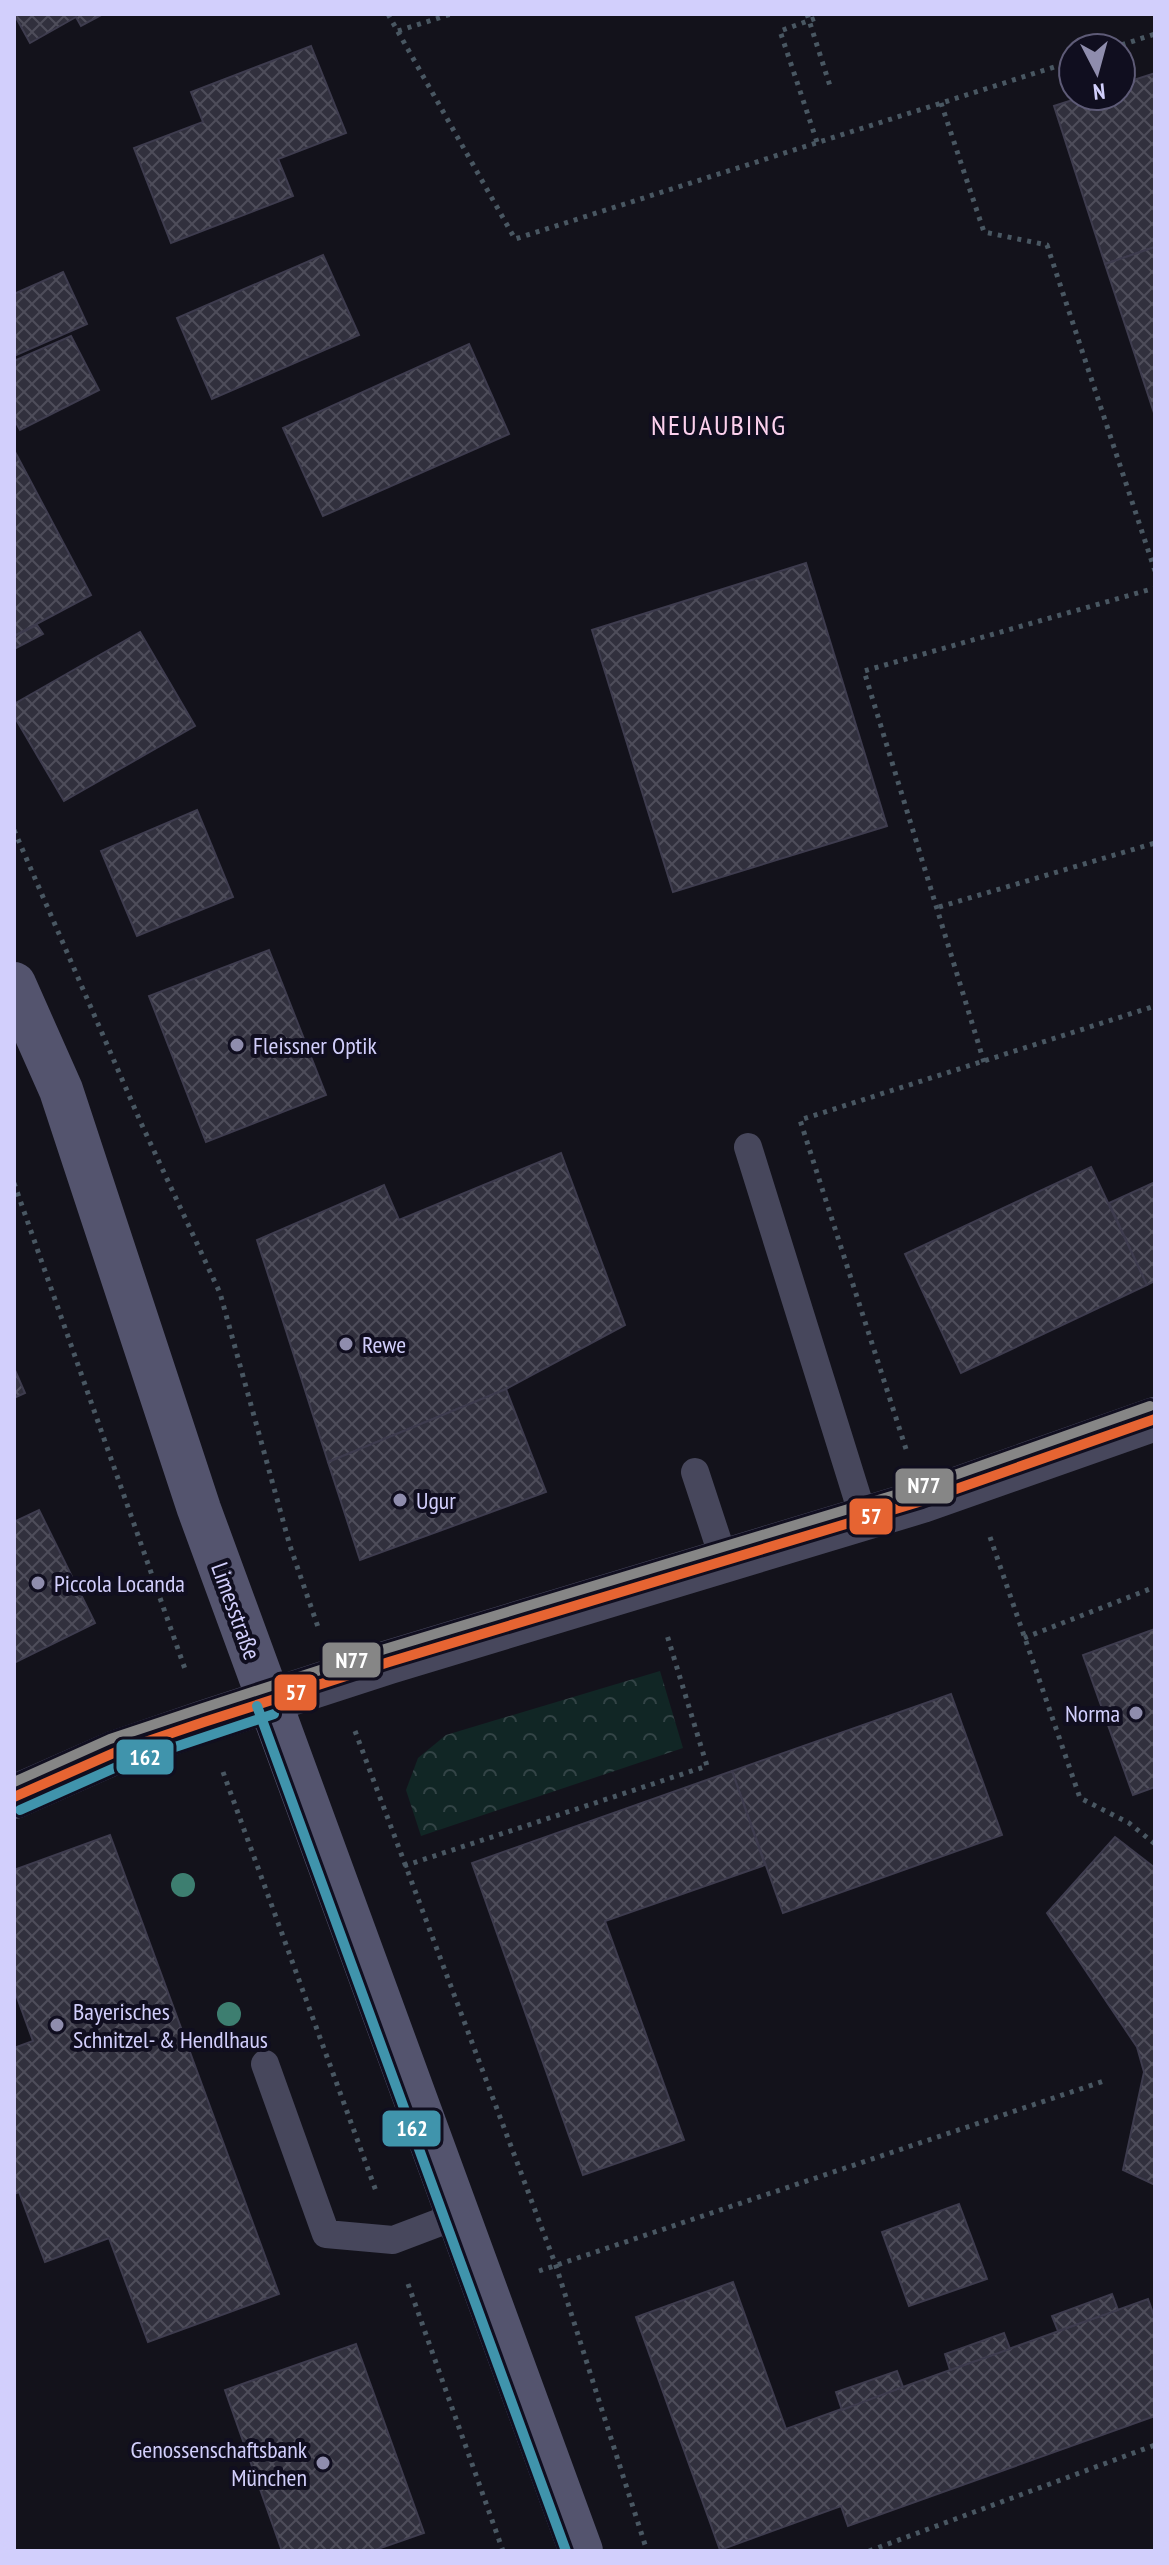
<svg xmlns="http://www.w3.org/2000/svg" width="1169" height="2565" font-family="'PT Sans Narrow',sans-serif">
<style>
.park{fill:url(#park-crowns)}
.building{fill:url(#building-cross-hatch);stroke:#3e3c4e;stroke-width:2}
.lines{fill:none;stroke-linecap:round;stroke-linejoin:round}
.path{stroke:#495762;stroke-width:5;stroke-dasharray:4 6;stroke-linecap:butt}
.lane{stroke:#47475c;stroke-width:28}
.street{stroke:#47475c;stroke-width:44}
.secondary{stroke:#54546e;stroke-width:44}
.bus-1-casing{stroke:#100e1f;stroke-width:16}
.bus-2-casing{stroke:#100e1f;stroke-width:16}
.bus-3-casing{stroke:#100e1f;stroke-width:16}
.bus-1{stroke:#e66432;stroke-width:10}
.bus-2{stroke:#4094ac;stroke-width:10}
.bus-3{stroke:#868686;stroke-width:10}
.tree{fill:#3d7e70}
.poi-dot{fill:#8f8dad;stroke:#100e1f;stroke-width:3}
.labels{text-anchor:middle;dominant-baseline:central;stroke-width:8;stroke-linejoin:round;paint-order:stroke}
.poi-label{font-size:24px;fill:#d2cffc;stroke:#100e1f;text-anchor:start}
.street-label{font-size:24px;fill:#d2cffc;stroke:#100e1f}
.quarter-label{font-size:28px;letter-spacing:2px;fill:#fcd1ee;stroke:#100e1f}
.line-badge{stroke:#100e1f;stroke-width:3}
.badge-label{font-size:22px;text-anchor:middle;font-weight:bold;fill:#fff}
</style>
<defs>
<pattern id="park-crowns" width="20" height="18" patternUnits="userSpaceOnUse" patternTransform="scale(2)"><rect width="20" height="18" fill="#112625"/><path d="M2 6a3 3 0 1 1 6 0M12 15a3 3 0 1 1 6 0" fill="none" stroke="#334446"/></pattern>
<pattern id="building-cross-hatch" width="8" height="8" patternUnits="userSpaceOnUse" patternTransform="scale(2)"><rect width="8" height="8" fill="#31303d"/><path d="M0 0l8 8M0 8l8-8" fill="none" stroke="#4e4d5a"/></pattern>
</defs>
<rect width="100%" height="100%" fill="#13121b"/>
<path class="park" d="M660,1671L683,1748L421,1836L406,1790L418,1758L446,1735Z"/>
<g class="building">
<path d="M14,14H103L81,26L76,17L30,43Z"/>
<path d="M311,46L346,133L278,159L293,196L171,243L134,148L203,122L191,92Z"/>
<path d="M1155,73V247L1105,264L1054,106L1085,96H1121V84Z"/>
<path d="M1155,247V416L1105,264Z"/>
<path d="M323,255L359,335L212,399L177,318Z"/>
<path d="M63,272L87,324L14,356V294Z"/>
<path d="M71,336L99,390L20,430L14,419V361Z"/>
<path d="M469,344L509,434L323,516L283,428Z"/>
<path d="M14,450L91,595L14,636Z"/>
<path d="M806,563L887,826L673,892L592,630Z"/>
<path d="M37,625L43,634L14,649V636Z"/>
<path d="M140,632L195,726L64,801L14,716V704Z"/>
<path d="M197,810L233,897L137,936L101,851Z"/>
<path d="M269,950L326,1095L206,1142L149,996Z"/>
<path d="M561,1153L625,1325L506,1389L328,1462L257,1240L384,1185L399,1220Z"/>
<path d="M1091,1167L1147,1285L961,1373L905,1254Z"/>
<path d="M1155,1182V1281L1147,1285L1109,1203Z"/>
<path d="M14,1368L25,1393L14,1398Z"/>
<path d="M506,1389L546,1492L360,1560L328,1462Z"/>
<path d="M39,1510L95,1623L14,1663V1522Z"/>
<path d="M1155,1629V1787L1133,1795L1083,1655Z"/>
<path d="M951,1694L1002,1835L783,1913L732,1771Z"/>
<path d="M732,1771L765,1865L605,1921L684,2140L583,2175L472,1863Z"/>
<path d="M110,1835L279,2294L148,2342L109,2238L45,2262L19,2192L14,2194V2048L33,2041L14,1989V1870Z"/>
<path d="M1115,1837L1155,1868V2185L1123,2170L1144,2072L1137,2047L1047,1913Z"/>
<path d="M959,2204L987,2279L909,2306L882,2232Z"/>
<path d="M733,2282L786,2429L1148,2299L1155,2319V2416L848,2526L841,2506L720,2550L636,2317Z"/>
<path d="M1112,2294L1118,2310L1058,2331L1052,2316Z"/>
<path d="M1004,2333L1010,2349L950,2370L945,2354Z"/>
<path d="M356,2344L424,2533L372,2551H282L225,2390Z"/>
<path d="M897,2371L903,2387L842,2410L836,2392Z"/>
</g>
<g class="lines">
<g class="path">
<path d="M388,14L515,239L1073,61"/>
<path d="M807,14L831,89"/>
<path d="M398,31L451,14"/>
<path d="M1112,48L1155,34"/>
<path d="M941,103L984,232L1047,245L1155,571"/>
<path d="M817,142L780,31L819,17"/>
<path d="M14,830L141,1123L220,1293L290,1546L318,1627"/>
<path d="M939,907L1155,843"/>
<path d="M984,1062L864,671L1155,588"/>
<path d="M14,1183L185,1669"/>
<path d="M906,1449L800,1120L1155,1006"/>
<path d="M990,1537L1080,1798L1129,1823L1155,1844"/>
<path d="M1024,1638L1155,1587"/>
<path d="M355,1731L556,2266L647,2551"/>
<path d="M223,1772L376,2191"/>
<path d="M404,1866L707,1766L667,1635"/>
<path d="M539,2271L1107,2080"/>
<path d="M408,2284L503,2551"/>
<path d="M869,2551L1155,2445"/>
</g>
<g class="lane">
<path d="M748,1147L864,1519"/>
<path d="M695,1472L724,1560"/>
<path d="M265,2064L326,2234L393,2240L459,2215"/>
</g>
<path class="street" d="M14,1797L116,1752L204,1722L389,1662L922,1501L1155,1419"/>
<path class="secondary" d="M14,984L61,1090L199,1509L581,2551"/>
<g class="bus-1-casing">
<path id="bus-1" d="M14,1797L116,1752L204,1722L389,1662L922,1501L1155,1419"/>
</g>
<g class="bus-2-casing">
<g id="bus-2">
<path d="M257,1706L566,2551"/>
<path d="M20,1810L121,1765L274,1714"/>
</g>
</g>
<g class="bus-3-casing">
<path id="bus-3" d="M14,1782L110,1739L200,1709L385,1649L918,1488L1150,1406"/>
</g>
<use href="#bus-1" class="bus-1"/>
<use href="#bus-2" class="bus-2"/>
<use href="#bus-3" class="bus-3"/>
</g>
<g class="tree">
<circle cx="183" cy="1885" r="12"/>
<circle cx="229" cy="2014" r="12"/>
</g>
<g class="poi-dot">
<circle cx="237" cy="1045" r="8"/>
<circle cx="346" cy="1344" r="8"/>
<circle cx="400" cy="1500" r="8"/>
<circle cx="38" cy="1583" r="8"/>
<circle cx="1136" cy="1713" r="8"/>
<circle cx="57" cy="2025" r="8"/>
<circle cx="323" cy="2463" r="8"/>
</g>
<g class="labels">
<g class="poi-label">
<text x="253" y="1045">Fleissner Optik</text>
<text x="362" y="1344">Rewe</text>
<text x="416" y="1500">Ugur</text>
<text x="54" y="1583">Piccola Locanda</text>
<text x="1120" y="1713" text-anchor="end">Norma</text>
<text x="73" y="2011">Bayerisches<tspan x="73" dy="28">Schnitzel- &amp; Hendlhaus</tspan></text>
<text x="307" y="2449" text-anchor="end">Genossenschaftsbank<tspan x="307" dy="28">München</tspan></text>
</g>
<g class="street-label">
<text transform="translate(236 1611) rotate(70)">Limesstraße</text>
</g>
<g class="quarter-label">
<text x="719" y="424">NEUAUBING</text>
</g>
</g>
<g class="line-badge">
<rect x="894" y="1467" width="61" height="38" rx="8" fill="#868686"/>
<rect x="848" y="1497" width="46" height="39" rx="8" fill="#e66432"/>
<rect x="321" y="1641" width="61" height="38" rx="8" fill="#868686"/>
<rect x="273" y="1673" width="45" height="39" rx="8" fill="#e66432"/>
<rect x="115" y="1738" width="60" height="38" rx="8" fill="#4094ac"/>
<rect x="381" y="2109" width="61" height="39" rx="8" fill="#4094ac"/>
</g>
<g class="badge-label">
<text x="924" y="1493">N77</text>
<text x="871" y="1524">57</text>
<text x="352" y="1668">N77</text>
<text x="296" y="1700">57</text>
<text x="145" y="1765">162</text>
<text x="412" y="2136">162</text>
</g>
<rect width="1169" height="2565" fill="none" stroke="#d2cffc" stroke-width="32"/>
<g transform="translate(1097 72) rotate(174)"><circle r="38" fill="#100e1f" stroke="#5e5b77" stroke-width="2"/>
<path d="M0-6L14 30L0 20L-14 30Z" fill="#8f8dad"/>
<text y="-12" font-size="22" font-weight="bold" text-anchor="middle" fill="#d2cffc">N</text>
</g>
</svg>
